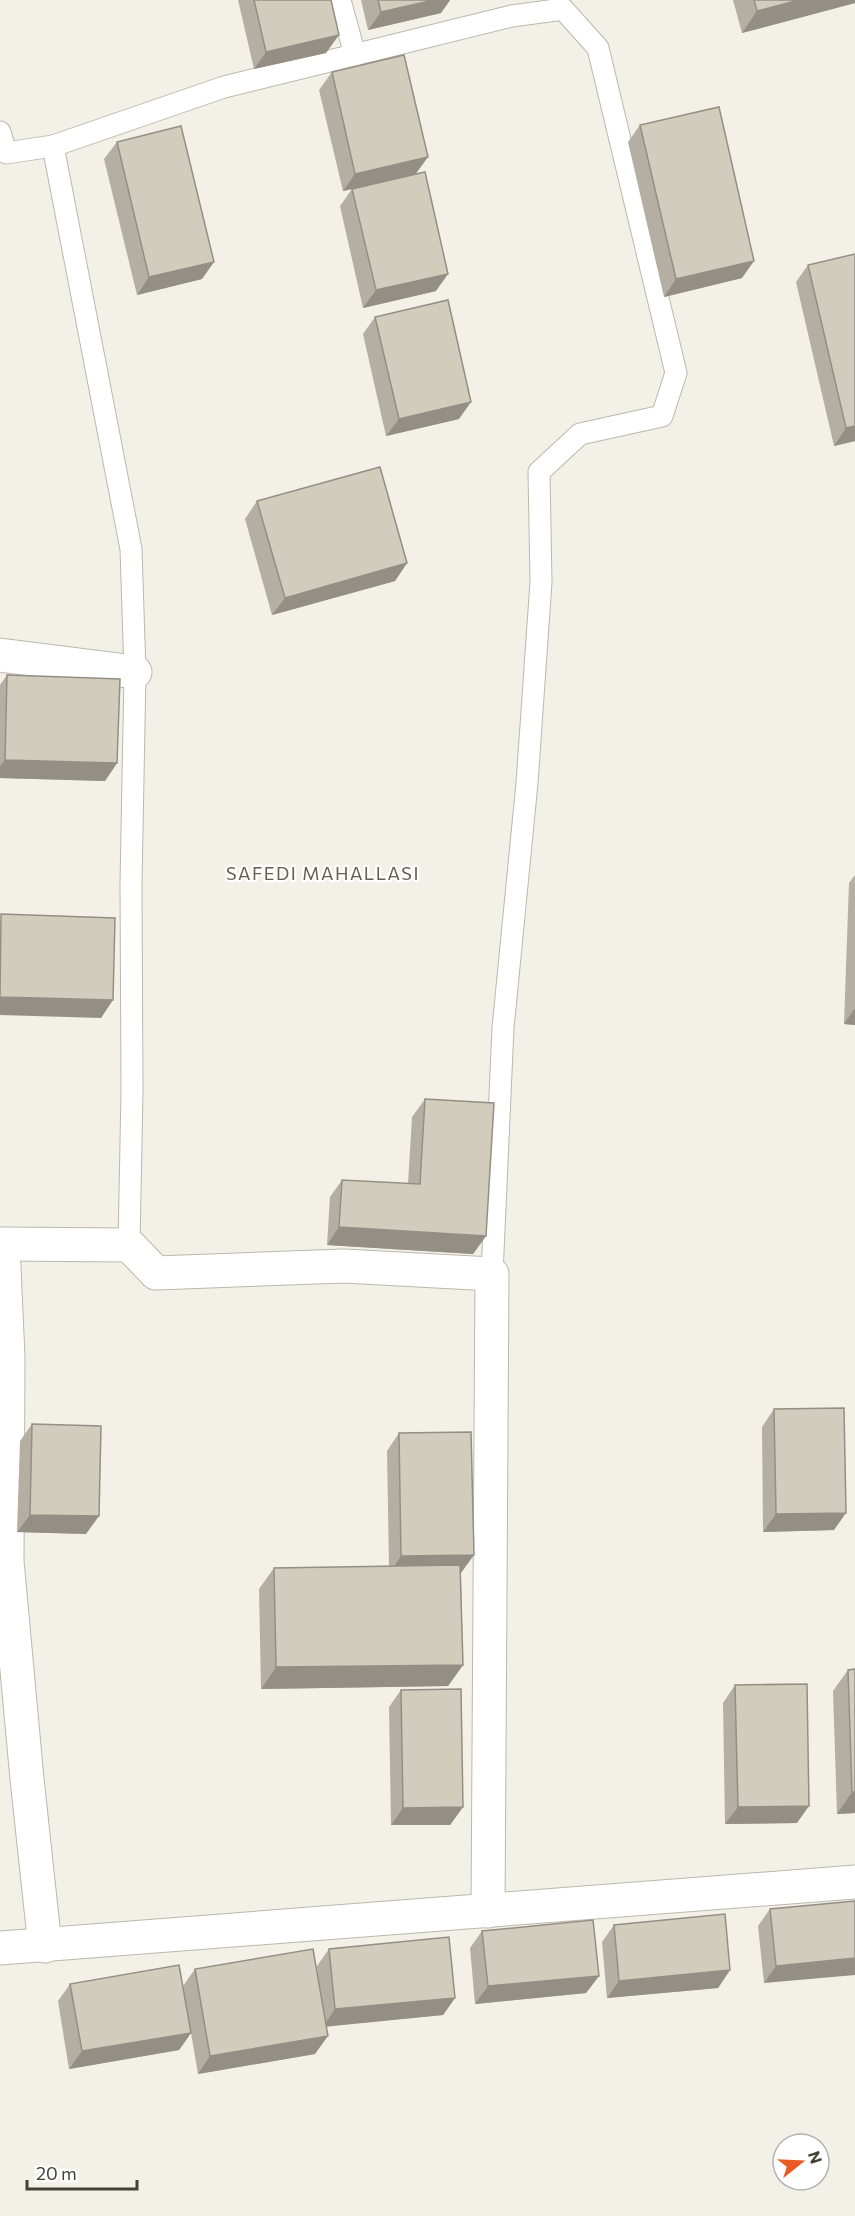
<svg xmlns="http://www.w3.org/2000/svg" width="855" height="2216" font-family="Commissioner,sans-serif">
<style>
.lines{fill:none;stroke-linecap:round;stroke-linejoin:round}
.lane-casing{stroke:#bcb8aa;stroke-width:23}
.street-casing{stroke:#bcb8aa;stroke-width:35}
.lane{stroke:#fff;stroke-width:21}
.street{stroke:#fff;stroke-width:33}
.wall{fill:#b5afa3}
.shaded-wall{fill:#938f84}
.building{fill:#d2ccbd;stroke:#938f84;stroke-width:1.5}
.labels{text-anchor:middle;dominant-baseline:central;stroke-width:4.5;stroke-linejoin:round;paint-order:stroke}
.neighbourhood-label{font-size:18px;letter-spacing:1.5px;fill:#665f4e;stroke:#fff}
</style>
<rect width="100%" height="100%" fill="#f2f0e7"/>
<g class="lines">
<g class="lane-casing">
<g id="lane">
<path d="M340,0L355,55"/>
<path d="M0,132L6,153L53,146L131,549L135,672L131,884L132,1091L129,1245"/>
<path d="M53,146L224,87L512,16L563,9L598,48L676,373L662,416L580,434L539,472L541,582L527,783L503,1028L492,1274"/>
</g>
</g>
<g class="street-casing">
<g id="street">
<path d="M0,655L135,672"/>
<path d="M0,1244L129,1245L156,1273L344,1266L492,1274L488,1911"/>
<path d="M3,1245L8,1357L7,1561L27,1779L45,1946"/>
<path d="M0,1948L855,1882"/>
</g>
</g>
<use href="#lane" class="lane"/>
<use href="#street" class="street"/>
</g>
<g class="wall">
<path d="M238,0H331L326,53L254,69Z"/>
<path d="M361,0H450L441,13L368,30Z"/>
<path d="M733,0H855V3L742,33Z"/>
<path d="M332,72L416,174L436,291L363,308L340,206L352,189L343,191L319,90Z"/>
<path d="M640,125L742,278L664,297L628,142Z"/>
<path d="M117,142L202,279L137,295L104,159Z"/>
<path d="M855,254V441L834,446L796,282L808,265Z"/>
<path d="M375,317L459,419L386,436L363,334Z"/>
<path d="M257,501L407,563L395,581L272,615L245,519Z"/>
<path d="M7,675L117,763L105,781L0,778V685Z"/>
<path d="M855,875V1025L844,1024L849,883Z"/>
<path d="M425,1099L486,1236L473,1254L327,1245L330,1197L342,1180L408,1184L412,1117Z"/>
<path d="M774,1409L834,1530L763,1532L762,1427Z"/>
<path d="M32,1424L86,1534L17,1532L20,1441Z"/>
<path d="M399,1433L461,1573L463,1665L448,1686L261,1689L259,1589L274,1568L389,1566L387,1451Z"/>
<path d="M848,1670L855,1813L837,1814L833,1691Z"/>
<path d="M735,1685L797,1823L725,1824L723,1703Z"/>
<path d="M401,1690L463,1807L450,1825H391L389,1707Z"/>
<path d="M855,1901L764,1983L758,1926L770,1909Z"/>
<path d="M614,1925L730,1970L718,1988L607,1998L602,1942Z"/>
<path d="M482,1931L599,1976L586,1993L475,2004L470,1948Z"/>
<path d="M329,1949L455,1998L443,2015L326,2026L315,2054L198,2074L191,2033L179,2050L69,2069L58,2001L70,1984L183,1986L195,1969L319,1984L317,1966Z"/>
</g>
<g class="shaded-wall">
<path d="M434,0H450L441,13L368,30L381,12Z"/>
<path d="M799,0H855V3L742,33L757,11Z"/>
<path d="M339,35L326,53L254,69L266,52Z"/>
<path d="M428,157L415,175L343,191L355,174Z"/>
<path d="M754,261L742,278L664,297L676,279Z"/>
<path d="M214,262L202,279L137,295L149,277Z"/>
<path d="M448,274L436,291L363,308L376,290Z"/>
<path d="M471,402L459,419L386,436L399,419Z"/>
<path d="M855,426V441L834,446L846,428Z"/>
<path d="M407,563L395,581L272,615L285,598Z"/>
<path d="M5,760L117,763L105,781L0,778V766Z"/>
<path d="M0,997L113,1000L101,1018L0,1015Z"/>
<path d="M855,1008V1025L844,1024Z"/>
<path d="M339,1227L486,1236L473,1254L327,1245Z"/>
<path d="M846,1513L834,1530L763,1532L776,1514Z"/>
<path d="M30,1515L99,1516L86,1534L17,1532Z"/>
<path d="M474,1555L461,1573L389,1574L401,1556Z"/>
<path d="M463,1665L448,1686L261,1689L276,1667Z"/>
<path d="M852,1792H855V1813L837,1814Z"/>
<path d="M809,1806L797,1823L725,1824L738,1807Z"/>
<path d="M463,1807L450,1825H391L403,1808Z"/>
<path d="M855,1958V1975L764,1983L776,1966Z"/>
<path d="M730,1970L718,1988L607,1998L619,1981Z"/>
<path d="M599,1976L586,1993L475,2004L488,1986Z"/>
<path d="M455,1998L443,2015L323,2027L335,2009Z"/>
<path d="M191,2033L179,2050L69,2069L82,2051Z"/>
<path d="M328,2036L315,2054L198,2074L210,2056Z"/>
</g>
<g class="building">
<path d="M254,0H331L339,35L266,52Z"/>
<path d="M378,0H434L381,12Z"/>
<path d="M754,0H799L757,11Z"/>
<path d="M404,55L428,157L355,174L332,72Z"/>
<path d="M719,107L754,261L676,279L640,125Z"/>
<path d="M181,126L214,262L149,277L117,142Z"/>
<path d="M425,172L448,274L376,290L352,189Z"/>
<path d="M855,254V426L846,428L808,265Z"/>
<path d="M448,300L471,402L399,419L375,317Z"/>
<path d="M380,467L407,563L285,598L257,501Z"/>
<path d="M7,675L120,679L117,763L5,760Z"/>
<path d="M1,914L115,918L113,1000L0,997Z"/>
<path d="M425,1099L494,1103L486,1236L339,1227L342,1180L420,1184Z"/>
<path d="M844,1408L846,1513L776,1514L774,1409Z"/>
<path d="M32,1424L101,1426L99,1516L30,1515Z"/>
<path d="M471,1432L474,1555L401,1556L399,1433Z"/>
<path d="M460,1565L463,1665L276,1667L274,1568Z"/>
<path d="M855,1669V1792H852L848,1670Z"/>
<path d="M807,1684L809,1806L738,1807L735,1685Z"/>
<path d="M461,1689L463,1807L403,1808L401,1690Z"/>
<path d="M855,1901V1958L776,1966L770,1909Z"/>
<path d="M725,1914L730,1970L619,1981L614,1925Z"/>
<path d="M593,1920L599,1976L488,1986L482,1931Z"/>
<path d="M449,1937L455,1998L335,2009L329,1949Z"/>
<path d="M313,1949L328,2036L210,2056L195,1969Z"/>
<path d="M179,1965L191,2033L82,2051L70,1984Z"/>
</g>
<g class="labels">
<g class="neighbourhood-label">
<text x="323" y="873">SAFEDI MAHALLASI</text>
</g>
</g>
<g transform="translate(801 2162) rotate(72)"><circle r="28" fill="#ffffff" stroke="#b4b3af" stroke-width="1.5"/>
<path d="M0-4.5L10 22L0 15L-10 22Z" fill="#e85b27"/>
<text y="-9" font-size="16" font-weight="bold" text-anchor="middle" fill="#444036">N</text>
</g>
<path d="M27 2180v9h110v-9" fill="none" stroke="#444036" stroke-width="3"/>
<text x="36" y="2180" font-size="18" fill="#444036" stroke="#ffffff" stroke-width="4.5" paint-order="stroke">20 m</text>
</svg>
